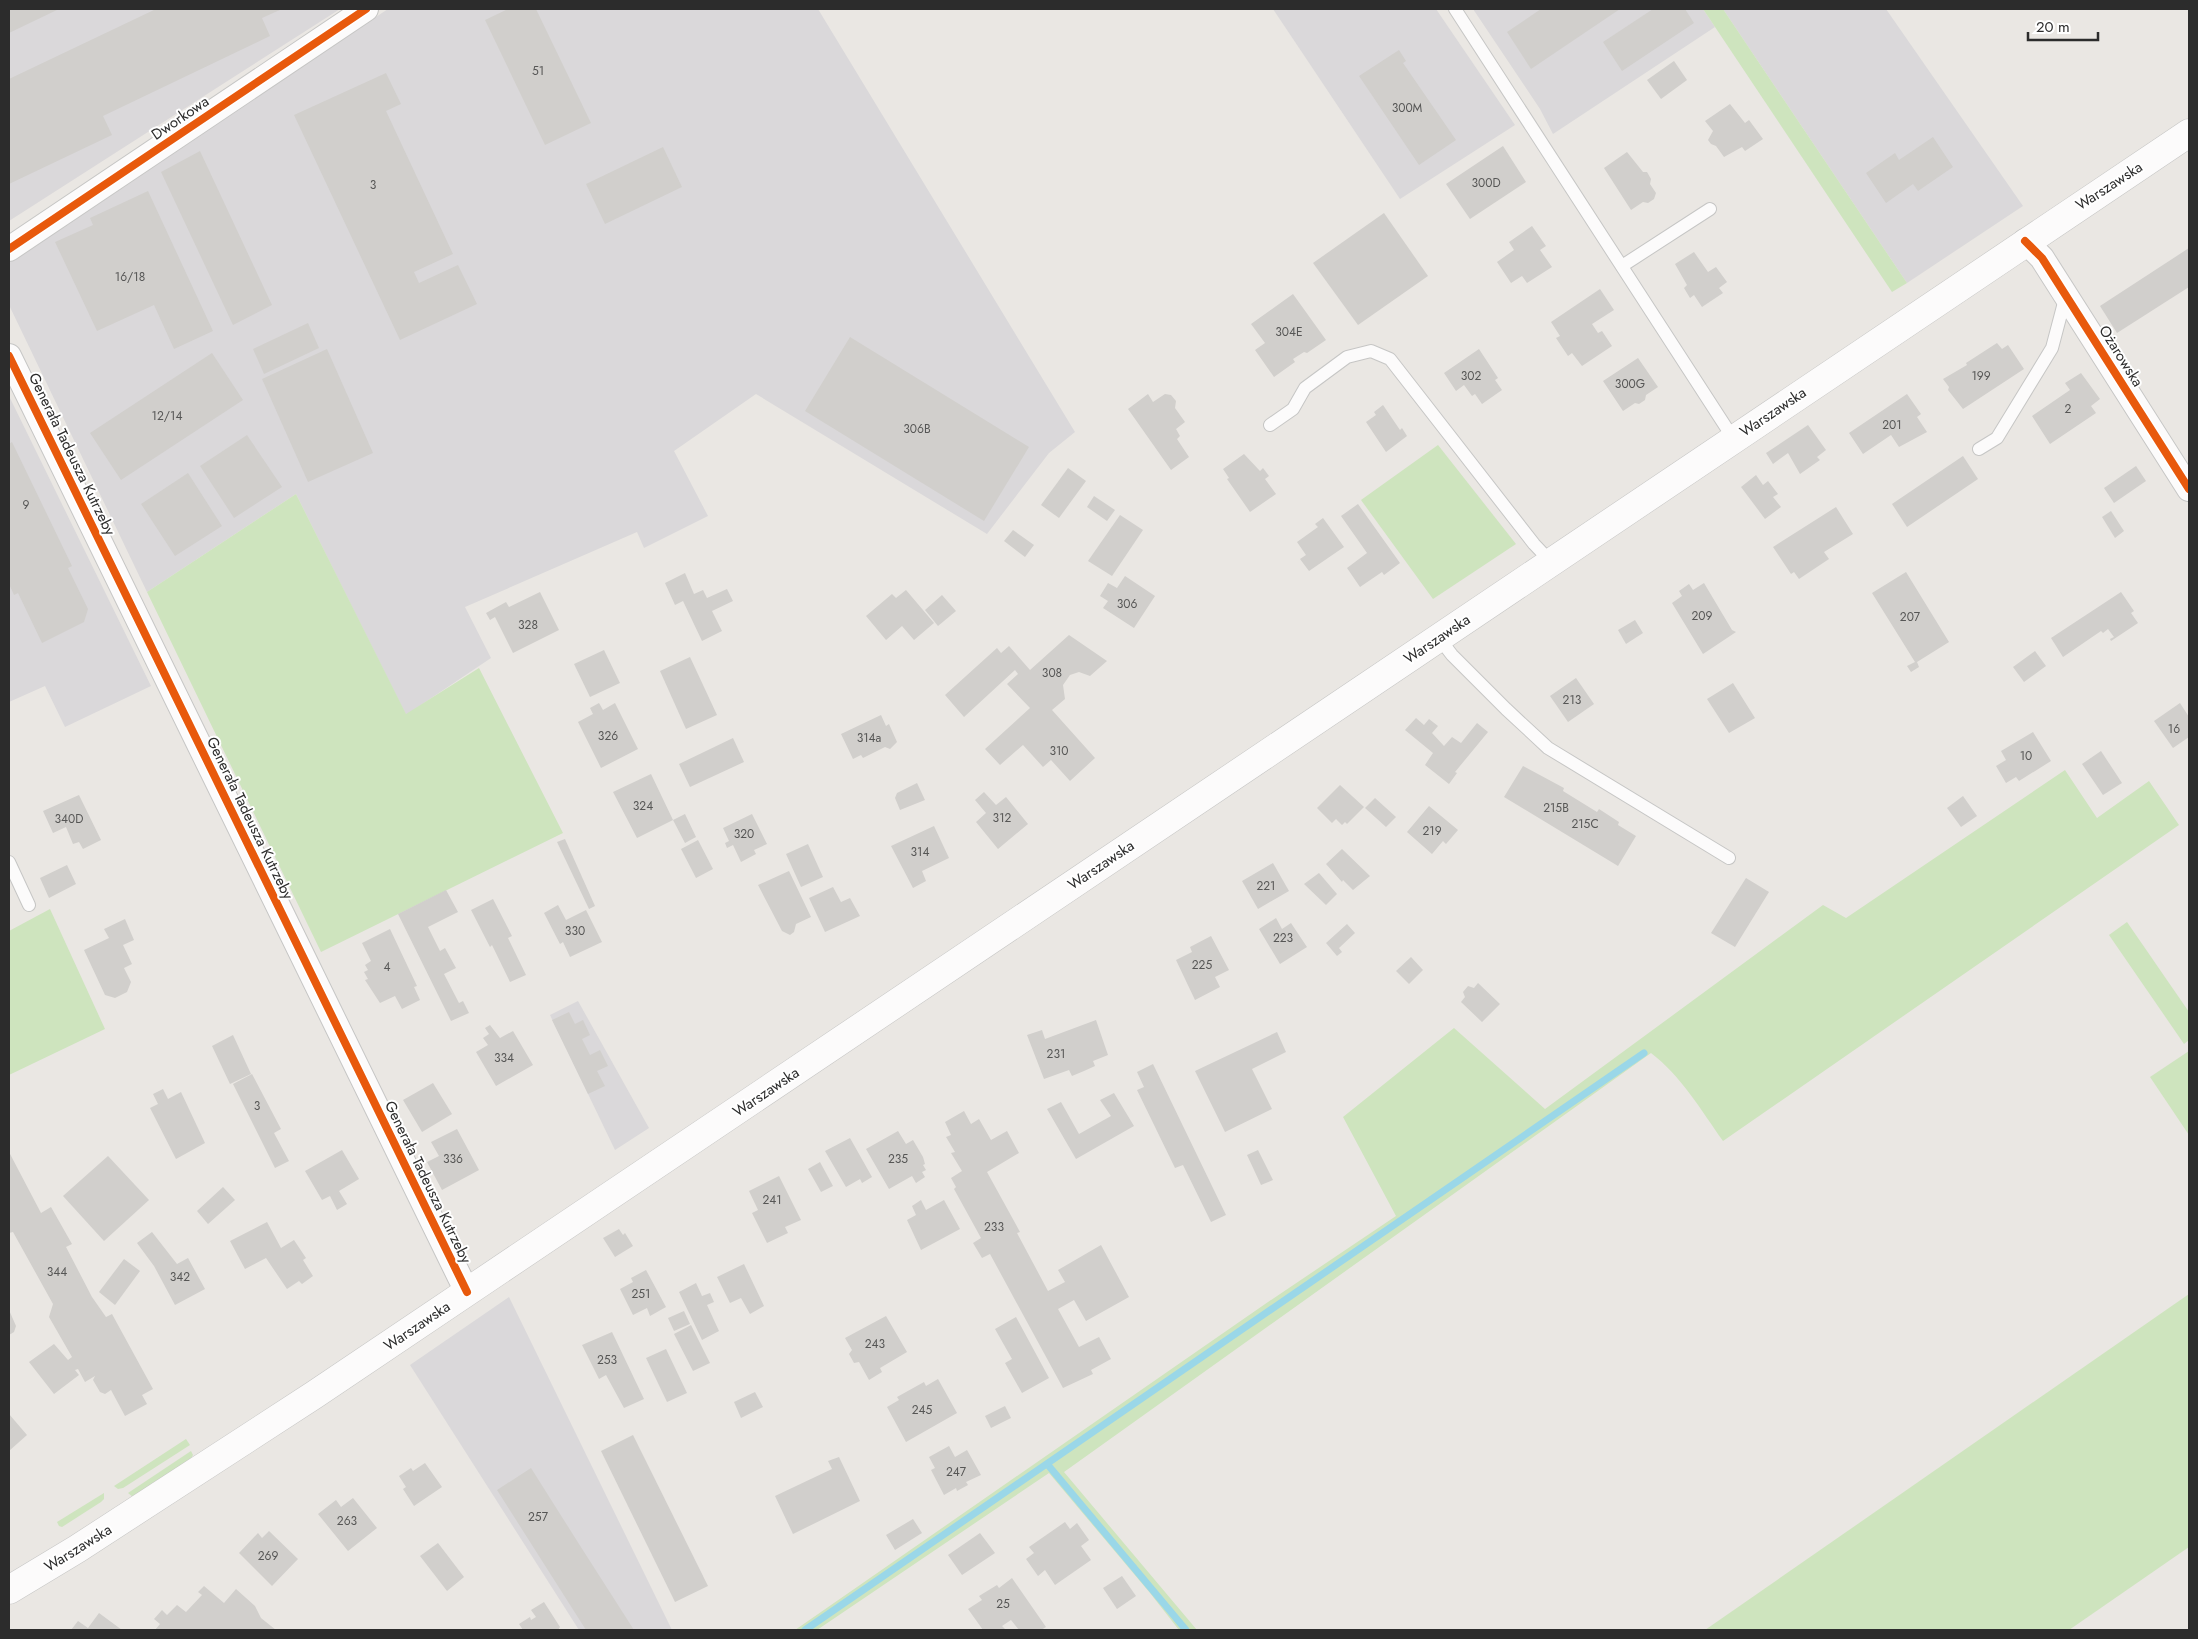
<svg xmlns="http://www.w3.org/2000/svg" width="2198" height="1639" font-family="Jost,sans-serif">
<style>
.industrial{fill:#dad8da}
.green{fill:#cee4be}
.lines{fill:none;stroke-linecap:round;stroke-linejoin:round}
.stream{stroke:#9ad7e8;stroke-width:7}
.building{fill:#d1cfcc}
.lane-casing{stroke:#c6c6c5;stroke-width:14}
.street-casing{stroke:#c6c6c5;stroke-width:26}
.secondary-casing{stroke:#c6c6c5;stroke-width:29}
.lane{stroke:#fcfbfb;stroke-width:12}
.street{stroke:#fcfbfb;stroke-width:24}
.secondary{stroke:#fcfbfb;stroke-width:28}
.cycleway-casing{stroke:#fff;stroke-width:11}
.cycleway{stroke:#e8590c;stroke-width:8}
.labels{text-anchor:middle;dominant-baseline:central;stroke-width:4;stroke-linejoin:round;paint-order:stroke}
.number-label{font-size:12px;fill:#565655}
.street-label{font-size:15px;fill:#2c2c2c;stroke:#fff}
</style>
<rect width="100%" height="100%" fill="#eae7e3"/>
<g class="industrial">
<path d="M9,9H340L9,221Z"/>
<path d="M388,9H818L1075,432L1049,453L987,534L756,394L674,451L708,516L644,548L637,532L465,607L491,658L406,715L296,494L147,592L9,305V260Z"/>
<path d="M1273,9H1436L1515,125L1400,199Z"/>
<path d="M1473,9H1703L1715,27L1553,134L1540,109Z"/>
<path d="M1723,9H1886L2023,206L1907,283Z"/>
<path d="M9,396L151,686L65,727L45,686L9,702Z"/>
<path d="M578,1001L649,1128L615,1150L550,1015Z"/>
<path d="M509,1297L672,1630H579L410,1365Z"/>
</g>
<g class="green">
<path d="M1703,9H1723L1907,283L1892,292Z"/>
<path d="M1438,445L1516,544L1433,599L1361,500Z"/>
<path d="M296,494L406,714L479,668L563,833L321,952L147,592Z"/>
<path d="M2065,770L2097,818L2149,781L2179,825L1723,1141C1701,1110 1681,1076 1651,1053L1064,1472L1197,1630H1179L1150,1593L1049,1473L817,1630H795L1268,1302L1396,1216L1343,1117L1454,1028L1545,1109L1823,905L1846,918Z"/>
<path d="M50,909L105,1029L9,1075V931Z"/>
<path d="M2127,922L2189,1012V1040L2184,1044L2109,935Z"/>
<path d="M2189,1051V1135L2150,1077Z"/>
<path d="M2189,1294V1547L2069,1630H1705Z"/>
<path d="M186,1439L190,1445L123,1488L118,1489L114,1486Z"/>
<path d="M191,1451L193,1455L190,1460L133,1497L128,1493Z"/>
<path d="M104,1493V1499L101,1502L62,1527L59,1526L57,1522Z"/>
</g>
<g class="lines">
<g class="stream">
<path d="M1048,1465L1186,1630"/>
<path d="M805,1630L1644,1053"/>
</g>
</g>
<g class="building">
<path d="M9,9H59L9,33Z"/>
<path d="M156,9H282L262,18L270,36L103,116L112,135L9,184V79Z"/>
<path d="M508,9H536L591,123L545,145L485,20Z"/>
<path d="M1541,9H1620L1531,69L1507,32Z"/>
<path d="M1653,9H1685L1694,23L1622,71L1603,42Z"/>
<path d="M1399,50L1406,61L1403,63L1456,140L1419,165L1359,76Z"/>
<path d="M1674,61L1687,80L1661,99L1647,80Z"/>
<path d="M386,73L401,104L386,111L453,254L414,272L419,283L458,265L477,304L400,340L294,115Z"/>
<path d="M1730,104L1745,123L1749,120L1763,139L1745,151L1742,147L1724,157L1716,146L1711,144L1708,140L1713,131L1705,121Z"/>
<path d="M1933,137L1953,167L1918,191L1913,184L1886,203L1866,173L1895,153L1899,160Z"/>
<path d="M1503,146L1526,182L1470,219L1446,184Z"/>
<path d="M663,147L682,187L605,224L586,184Z"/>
<path d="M200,151L272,305L233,325L161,172Z"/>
<path d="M1627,152L1643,172H1647L1651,179L1650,184L1656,193L1654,199L1648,203L1643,202L1631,210L1604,168Z"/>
<path d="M148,191L213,331L174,349L154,305L97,331L55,242L93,225L90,218Z"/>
<path d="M1384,213L1428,276L1358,325L1313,263Z"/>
<path d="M1532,226L1546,246L1540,250L1552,267L1527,283L1522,276L1511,283L1497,262L1514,250L1509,242Z"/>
<path d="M2189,248V287L2117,333L2100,306Z"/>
<path d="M1694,252L1708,272L1716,267L1727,282L1719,288L1723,293L1702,307L1694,295L1690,298L1684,288L1687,285L1675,264Z"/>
<path d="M1600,289L1614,310L1592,324L1598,333L1602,331L1612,346L1582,366L1572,353L1568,356L1556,338L1560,336L1551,322Z"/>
<path d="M1293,294L1326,340L1307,353L1304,352L1293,359L1295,362L1274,377L1255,350L1265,343L1251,324Z"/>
<path d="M308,323L319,348L264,374L253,349Z"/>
<path d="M850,337L1029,447L984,521L805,411Z"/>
<path d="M1997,343L2002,349L2008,345L2024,369L1963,409L1948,390L1949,387L1943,379L1967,365L1966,363Z"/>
<path d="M327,349L373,453L308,482L262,379Z"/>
<path d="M1479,349L1498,378L1495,380L1502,390L1482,404L1475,394L1472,396L1464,385L1456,391L1444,373Z"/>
<path d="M212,353L243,400L121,480L90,433Z"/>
<path d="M1638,358L1658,387L1646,395L1645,400L1639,404L1635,403L1623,411L1603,381Z"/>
<path d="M2081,373L2100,399L2091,406L2096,413L2050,444L2032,416L2070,390L2065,383Z"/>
<path d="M1148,394L1153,402L1165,394L1171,395L1176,401L1175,408L1185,422L1176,429L1180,436L1177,439L1189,457L1171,470L1128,409Z"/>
<path d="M1907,394L1921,414L1917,417L1927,432L1899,447L1891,435L1863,454L1849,433Z"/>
<path d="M1383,405L1400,430L1402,428L1407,436L1386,452L1366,422L1376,415L1374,412Z"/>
<path d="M1808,425L1826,450L1817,457L1820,460L1800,474L1788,453L1773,464L1766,453Z"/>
<path d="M247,435L282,487L234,518L200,466Z"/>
<path d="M12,442L72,566L68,568L88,609L84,622L42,643L18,593L14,595L9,584V444Z"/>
<path d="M1244,454L1260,471L1263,468L1269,476L1265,479L1276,494L1250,512L1227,479L1229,478L1223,469Z"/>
<path d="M1963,456L1978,479L1907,527L1892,504Z"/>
<path d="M2136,466L2146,481L2114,503L2104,488Z"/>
<path d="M1068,468L1086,481L1059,518L1041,505Z"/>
<path d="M188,473L222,526L175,556L141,504Z"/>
<path d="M1756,475L1763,485L1768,481L1778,494L1773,497L1781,507L1765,519L1741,487Z"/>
<path d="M1094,496L1115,510L1107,521L1087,507Z"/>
<path d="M1358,504L1400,563L1384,575L1382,572L1360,587L1347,568L1367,553L1341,516Z"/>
<path d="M1836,507L1853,534L1824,552L1829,559L1799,579L1794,572L1791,574L1773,547Z"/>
<path d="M2111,511L2124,531L2115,538L2102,517Z"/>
<path d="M1120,515L1143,530L1112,576L1088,561Z"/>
<path d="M1323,518L1344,547L1309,571L1300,559L1306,555L1297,542L1318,527L1315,524Z"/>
<path d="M1013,530L1034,545L1025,557L1004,541Z"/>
<path d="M1906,572L1949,642L1917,662L1919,667L1911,672L1907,666L1915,662L1872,593Z"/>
<path d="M685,573L694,594L703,590L707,598L727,589L733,601L712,611L722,631L702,641L683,601L675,605L665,583Z"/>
<path d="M1125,576L1155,596L1134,628L1103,608L1108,601L1100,596L1108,583L1117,588Z"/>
<path d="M1704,583L1732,630L1736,632L1703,654L1672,603L1682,596L1679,591L1689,584L1693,590Z"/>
<path d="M906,590L934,623L914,640L902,626L886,640L866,616L892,594L896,598Z"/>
<path d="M540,592L559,630L513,653L495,617L490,620L486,613L506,602L509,607Z"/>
<path d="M2121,592L2134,611L2131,613L2138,623L2111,641L2110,639L2114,637L2108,629L2103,633L2101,631L2063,657L2051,638Z"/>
<path d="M942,595L956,611L938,626L925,610Z"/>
<path d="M1635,620L1643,633L1626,644L1618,630Z"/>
<path d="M1069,635L1107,661L1090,676L1079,672L1070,675L1063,685L1065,699L1052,710L1095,758L1070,781L1051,760L1043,767L1023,745L1000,765L985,749L1030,708L1007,684L1018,674L1015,670L964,717L945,695L997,648L1001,653L1009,646L1030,670Z"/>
<path d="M604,650L620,683L590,697L574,664Z"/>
<path d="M2035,651L2046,666L2024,682L2013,667Z"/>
<path d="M690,657L717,715L686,729L660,671Z"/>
<path d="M1576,678L1594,704L1568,722L1550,696Z"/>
<path d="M1733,683L1755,718L1729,733L1707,699Z"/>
<path d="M599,703L603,710L615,703L638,749L601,768L578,722L593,714L590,708Z"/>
<path d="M2180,703L2189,717V737L2173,748L2154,721Z"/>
<path d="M881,715L886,726L889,724L897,742L890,749L885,747L863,758L861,755L853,759L841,734Z"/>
<path d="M1416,718L1424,725L1429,719L1438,726L1432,733L1444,746L1452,737L1461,743L1477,723L1488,732L1455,772L1457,773L1449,784L1425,765L1433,753L1405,730Z"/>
<path d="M2033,732L2051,761L2019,781L2016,777L2006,783L1996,766L2006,760L2001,751Z"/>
<path d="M733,738L744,762L690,787L679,764Z"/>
<path d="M2101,751L2122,783L2103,795L2082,764Z"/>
<path d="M1523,766L1564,788L1563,791L1597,812L1599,809L1619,822L1618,825L1636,836L1618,866L1504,797Z"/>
<path d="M651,774L673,820L685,814L696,837L685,843L673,820L637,838L613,792Z"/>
<path d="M917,783L925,800L900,810L895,798L897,793Z"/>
<path d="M1340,785L1364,807L1347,824L1345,822L1342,825L1336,819L1332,823L1317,808Z"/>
<path d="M984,792L996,805L1006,797L1028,824L998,849L976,822L986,813L975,800Z"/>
<path d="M79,795L101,840L83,849L79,842L73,844L66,827L53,833L43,811Z"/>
<path d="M1963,796L1977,816L1961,827L1947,808Z"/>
<path d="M1375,798L1396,817L1386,827L1365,808Z"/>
<path d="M1429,806L1458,830L1446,844L1443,841L1432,854L1407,832Z"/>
<path d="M752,814L767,844L754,850L756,854L741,862L733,845L727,848L725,843L729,841L723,828Z"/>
<path d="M934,826L949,858L922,871L926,881L913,888L891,846Z"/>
<path d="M565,839L595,906L589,909L557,842Z"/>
<path d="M698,840L713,869L696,878L681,849Z"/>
<path d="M808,844L823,877L801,887L786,854Z"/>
<path d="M1342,849L1370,876L1353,890L1343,880L1342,882L1326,864Z"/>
<path d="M1273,863L1289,891L1258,909L1242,881Z"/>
<path d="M67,865L76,884L49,898L40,878Z"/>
<path d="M789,871L811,917L796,924L794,932L790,935L782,931L758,885Z"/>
<path d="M1319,873L1337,894L1326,905L1304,884Z"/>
<path d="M1746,878L1769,892L1735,947L1711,933Z"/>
<path d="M833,887L841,902L850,898L860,916L825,932L809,898Z"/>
<path d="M446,890L458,912L428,927L440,951L445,948L456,968L444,974L459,1003L463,1001L469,1013L451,1021L398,914Z"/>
<path d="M493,899L512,936L508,938L526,975L510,982L492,945L490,947L471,910Z"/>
<path d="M558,905L566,920L586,910L602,942L570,957L563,942L560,944L544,913Z"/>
<path d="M1276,918L1282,929L1291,923L1307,947L1280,964L1259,929Z"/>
<path d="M125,919L134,940L123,945L132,964L124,968L131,982L127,992L115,998L105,995L84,950L109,938L104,929Z"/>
<path d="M1347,924L1355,933L1339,948L1342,952L1337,956L1326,943Z"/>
<path d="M390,929L417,986L414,987L420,1000L402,1009L395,996L380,1003L365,980L368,979L364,972L368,970L365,965L371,961L362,943Z"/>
<path d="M1211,936L1229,970L1215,977L1220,987L1195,1000L1176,960L1192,952L1190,947Z"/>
<path d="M1411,957L1423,970L1409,984L1396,971Z"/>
<path d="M1478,983L1500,1004L1482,1022L1461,1002L1465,997L1463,992L1468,986L1474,988Z"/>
<path d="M569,1012L575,1024L583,1020L590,1035L582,1039L590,1055L600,1050L608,1066L597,1071L605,1086L588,1094L552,1020Z"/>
<path d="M1096,1020L1108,1055L1093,1061L1095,1066L1084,1071L1072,1076L1069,1070L1044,1079L1027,1035L1042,1030L1045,1039Z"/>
<path d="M490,1025L500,1038L513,1031L533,1065L496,1086L476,1052L488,1045L483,1038L489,1034L485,1028Z"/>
<path d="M1277,1032L1286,1052L1252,1069L1272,1109L1225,1132L1195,1071Z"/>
<path d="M233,1035L251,1074L230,1084L212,1046Z"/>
<path d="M1153,1064L1226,1215L1211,1222L1183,1165L1175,1168L1137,1090L1144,1087L1137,1072Z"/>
<path d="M252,1074L281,1129L274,1133L289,1161L275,1168L233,1084Z"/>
<path d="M433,1083L452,1114L422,1132L403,1100Z"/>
<path d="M163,1089L168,1099L181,1092L205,1143L176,1159L150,1108L158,1104L153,1094Z"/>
<path d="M1114,1093L1134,1126L1076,1159L1047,1109L1061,1102L1079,1134L1111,1116L1100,1100Z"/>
<path d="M964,1111L971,1124L979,1119L991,1140L1007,1131L1019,1153L987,1172L1020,1232L1017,1233L1048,1291L1065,1282L1058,1270L1101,1245L1129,1297L1086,1321L1074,1300L1058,1309L1079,1347L1099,1337L1111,1359L1091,1370L1093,1374L1063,1388L990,1254L982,1258L973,1243L981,1238L954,1189L956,1187L951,1178L962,1171L951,1153L955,1152L946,1137L951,1135L945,1122Z"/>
<path d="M457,1129L479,1170L442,1190L427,1162L439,1156L431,1142Z"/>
<path d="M898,1131L906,1144L913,1140L923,1157L925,1164L923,1165L926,1170L922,1172L925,1177L916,1183L912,1176L889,1189L866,1149Z"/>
<path d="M850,1138L872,1177L862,1183L860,1179L846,1187L825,1151Z"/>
<path d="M342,1150L359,1179L339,1191L347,1204L337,1210L330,1196L322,1200L305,1171Z"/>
<path d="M1258,1150L1273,1180L1261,1185L1247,1155Z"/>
<path d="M9,1152L41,1213L51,1207L72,1244L66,1247L92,1297L106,1317L112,1314L153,1389L142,1395L147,1404L125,1416L111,1390L105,1394L100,1392L93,1380L95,1376L85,1382L78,1369L75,1370L79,1375L54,1394L29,1362L54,1344L68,1360L72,1357L49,1317L53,1304L13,1232L9,1233Z"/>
<path d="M108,1156L149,1200L104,1241L63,1196Z"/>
<path d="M820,1162L833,1186L821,1192L808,1169Z"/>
<path d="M779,1176L801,1220L785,1227L788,1233L767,1243L752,1213L758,1210L749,1191Z"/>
<path d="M223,1187L235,1200L208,1224L197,1211Z"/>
<path d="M921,1200L926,1210L944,1200L960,1229L921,1250L907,1220L916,1215L912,1206Z"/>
<path d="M267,1222L281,1248L294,1240L306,1258L303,1260L313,1276L302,1284L299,1281L287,1289L266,1258L245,1269L230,1241Z"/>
<path d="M619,1229L623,1235L625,1233L633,1246L615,1257L603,1238Z"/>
<path d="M152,1232L177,1264L188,1258L205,1289L175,1305L154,1266L137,1243Z"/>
<path d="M124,1259L140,1271L115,1305L99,1292Z"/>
<path d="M744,1264L764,1306L750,1314L741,1298L730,1303L717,1277Z"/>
<path d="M646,1270L666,1307L650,1316L647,1308L633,1315L620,1289L633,1282L631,1278Z"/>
<path d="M696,1283L702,1296L710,1293L714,1302L707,1305L719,1331L702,1340L679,1292Z"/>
<path d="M9,1310L16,1326L14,1332L9,1335Z"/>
<path d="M684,1311L690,1324L674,1331L668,1318Z"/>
<path d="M886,1316L907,1352L880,1368L882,1372L869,1380L859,1362L854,1363L849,1354L852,1350L845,1338Z"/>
<path d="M1016,1317L1049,1378L1022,1393L1005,1363L1012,1359L995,1329Z"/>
<path d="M691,1325L710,1363L693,1371L674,1334Z"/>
<path d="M612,1332L644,1399L624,1408L606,1375L599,1379L582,1345Z"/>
<path d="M666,1349L687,1393L667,1402L646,1358Z"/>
<path d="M938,1379L957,1413L906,1442L887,1407L899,1400L897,1397L924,1382L926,1386Z"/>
<path d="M755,1392L763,1407L741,1418L734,1402Z"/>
<path d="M1005,1406L1011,1418L991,1428L985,1416Z"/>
<path d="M9,1414L27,1435L9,1451Z"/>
<path d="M633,1435L708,1586L675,1602L601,1451Z"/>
<path d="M949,1446L955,1457L967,1450L981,1475L966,1482L968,1485L957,1491L956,1488L944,1495L931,1470L935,1468L929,1457Z"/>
<path d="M839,1457L860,1501L793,1534L775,1496L832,1469L828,1461Z"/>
<path d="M425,1463L442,1487L414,1506L403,1489L406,1487L399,1476L411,1468L413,1471Z"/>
<path d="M531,1468L579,1544L634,1630H586L497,1490Z"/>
<path d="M353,1498L377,1528L348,1551L318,1514L336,1500L341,1507Z"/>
<path d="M913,1519L922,1533L895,1550L886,1535Z"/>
<path d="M1065,1522L1070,1529L1077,1523L1089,1540L1081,1546L1091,1560L1055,1585L1045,1570L1038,1576L1026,1559L1034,1553L1029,1547Z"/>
<path d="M269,1531L298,1559L272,1586L239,1553L258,1533L262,1538Z"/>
<path d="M980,1533L995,1553L962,1575L948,1555Z"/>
<path d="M438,1543L464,1577L447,1591L420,1556Z"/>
<path d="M1122,1576L1136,1596L1117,1609L1103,1588Z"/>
<path d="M1012,1578L1046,1627L1041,1630H1019L1011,1620L1002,1626L1005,1629L1003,1630H983L968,1609L982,1600L979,1596L997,1585L999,1588Z"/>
<path d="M204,1586L224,1603L236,1589L255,1606L261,1618L276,1630H155L160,1624L154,1619L162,1610L167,1615L177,1605L186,1612L202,1595L198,1592Z"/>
<path d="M544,1602L560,1627L558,1630H523L519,1624L530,1617L531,1620L536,1617L531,1610Z"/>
<path d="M99,1613L122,1630H71L78,1621L88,1628Z"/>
</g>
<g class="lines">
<g class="lane-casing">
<g id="lane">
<path d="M1455,9L1733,438"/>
<path d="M1622,266L1710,209"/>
<path d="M1270,425L1293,409L1305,388L1347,357L1371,351L1390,359L1534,544L1551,562"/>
<path d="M1979,449L1997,438L2052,348L2066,295"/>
<path d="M1439,638L1452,655L1506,709L1548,748L1729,858"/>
<path d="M9,862L29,905"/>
</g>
</g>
<g class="street-casing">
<g id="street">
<path d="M2025,241L2042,258L2189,489"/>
<path d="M9,249L366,9"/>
<path d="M9,356L467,1292"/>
</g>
</g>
<g class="secondary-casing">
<path id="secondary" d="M9,1590L77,1549L314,1395L2189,133"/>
</g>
<use href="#lane" class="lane"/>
<use href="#street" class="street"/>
<use href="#secondary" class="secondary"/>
<g class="cycleway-casing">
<g id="cycleway">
<path d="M2025,241L2042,258L2189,489"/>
<path d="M9,249L366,9"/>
<path d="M9,356L467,1292"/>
</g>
</g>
<use href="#cycleway" class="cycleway"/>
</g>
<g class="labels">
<g class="number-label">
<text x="538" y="71">51</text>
<text x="1407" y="108">300M</text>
<text x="1486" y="183">300D</text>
<text x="373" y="185">3</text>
<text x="130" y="277">16/18</text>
<text x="1289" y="332">304E</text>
<text x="1471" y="376">302</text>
<text x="1981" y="376">199</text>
<text x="1630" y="384">300G</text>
<text x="2068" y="409">2</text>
<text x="167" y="416">12/14</text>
<text x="1892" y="425">201</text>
<text x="917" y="429">306B</text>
<text x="26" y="505">9</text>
<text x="1127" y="604">306</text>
<text x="1702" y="616">209</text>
<text x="1910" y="617">207</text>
<text x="528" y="625">328</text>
<text x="1052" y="673">308</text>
<text x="1572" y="700">213</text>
<text x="2174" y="729">16</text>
<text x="608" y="736">326</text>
<text x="869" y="738">314a</text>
<text x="1059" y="751">310</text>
<text x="2026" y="756">10</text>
<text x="643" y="806">324</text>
<text x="1556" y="808">215B</text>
<text x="1002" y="818">312</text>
<text x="69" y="819">340D</text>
<text x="1585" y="824">215C</text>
<text x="1432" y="831">219</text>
<text x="744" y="834">320</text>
<text x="920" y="852">314</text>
<text x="1266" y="886">221</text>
<text x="575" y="931">330</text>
<text x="1283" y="938">223</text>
<text x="1202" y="965">225</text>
<text x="387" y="967">4</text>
<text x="1056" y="1054">231</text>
<text x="504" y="1058">334</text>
<text x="257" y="1106">3</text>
<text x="453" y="1159">336</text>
<text x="898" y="1159">235</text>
<text x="772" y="1200">241</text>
<text x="994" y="1227">233</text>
<text x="57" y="1272">344</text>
<text x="180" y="1277">342</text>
<text x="641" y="1294">251</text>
<text x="875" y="1344">243</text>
<text x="607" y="1360">253</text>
<text x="922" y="1410">245</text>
<text x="956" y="1472">247</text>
<text x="538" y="1517">257</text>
<text x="347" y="1521">263</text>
<text x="268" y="1556">269</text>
<text x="1003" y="1604">25</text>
</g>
<g class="street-label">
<text transform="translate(180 118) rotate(-34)">Dworkowa</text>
<text transform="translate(2109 186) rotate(-33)">Warszawska</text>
<text transform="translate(2121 356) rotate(58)">Ożarowska</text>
<text transform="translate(1773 412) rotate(-34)">Warszawska</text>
<text transform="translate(72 454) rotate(64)">Generała Tadeusza Kutrzeby</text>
<text transform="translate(1437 639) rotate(-34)">Warszawska</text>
<text transform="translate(250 818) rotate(64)">Generała Tadeusza Kutrzeby</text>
<text transform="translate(1101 865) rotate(-34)">Warszawska</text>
<text transform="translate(766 1092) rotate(-34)">Warszawska</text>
<text transform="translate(428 1182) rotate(64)">Generała Tadeusza Kutrzeby</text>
<text transform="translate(417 1326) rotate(-34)">Warszawska</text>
<text transform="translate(78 1548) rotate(-32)">Warszawska</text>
</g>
</g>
<rect width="2198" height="1639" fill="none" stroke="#2c2c2c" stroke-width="20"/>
<path d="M2028 32v8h70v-8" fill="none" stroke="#2c2c2c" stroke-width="2.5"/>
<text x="2036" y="32" font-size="15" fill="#2c2c2c" stroke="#ffffff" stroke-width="4" paint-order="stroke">20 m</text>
</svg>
